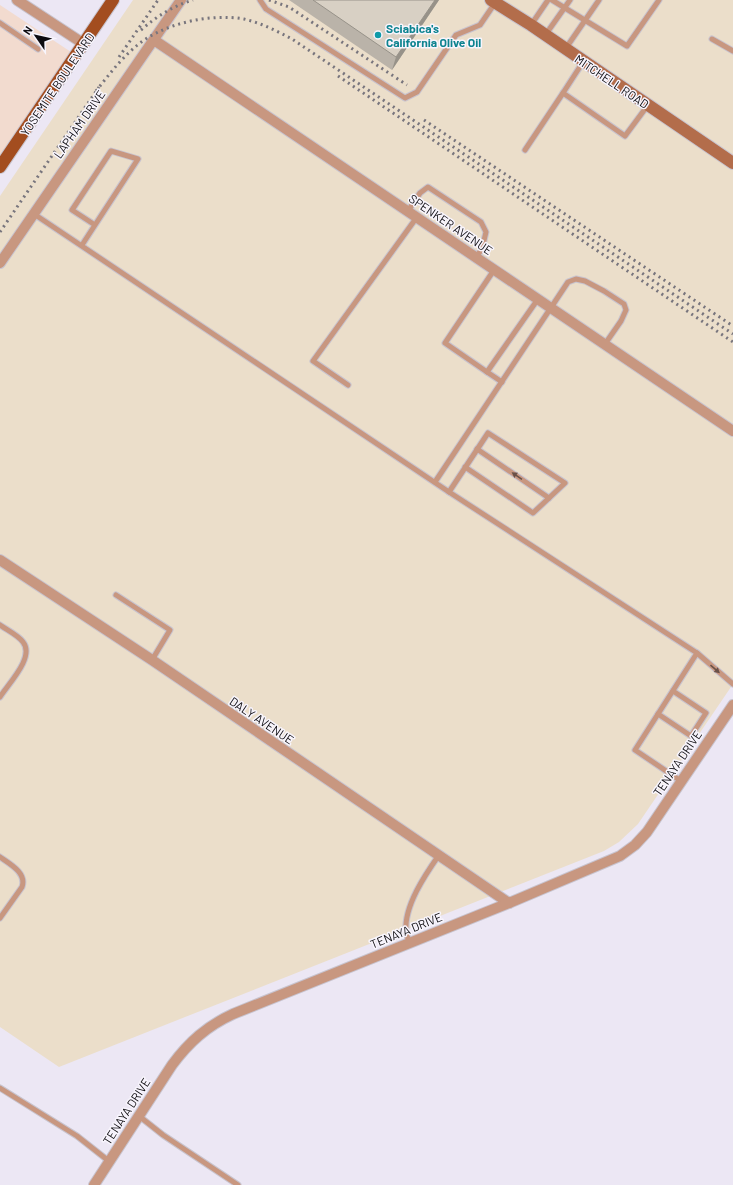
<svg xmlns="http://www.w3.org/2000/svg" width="733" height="1185" font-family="Barlow,sans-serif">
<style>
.commercial{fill:#f2dbcf}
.industrial{fill:#ebdeca}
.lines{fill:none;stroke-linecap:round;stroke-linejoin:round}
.lane-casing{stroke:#c8c4cf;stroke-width:7}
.street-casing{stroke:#c8c4cf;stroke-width:12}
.secondary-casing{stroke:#c8c4cf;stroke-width:14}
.primary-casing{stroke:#c8c4cf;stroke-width:14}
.lane{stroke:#c89780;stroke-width:5}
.street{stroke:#c89780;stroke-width:10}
.secondary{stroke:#b36d4b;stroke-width:12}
.primary{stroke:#a34d1f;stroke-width:12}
.rail{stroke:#78757d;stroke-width:3;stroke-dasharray:2 4;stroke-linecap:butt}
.wall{fill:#bab3a9}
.shaded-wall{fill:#979289}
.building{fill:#d8d0c4;stroke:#979289}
.oneway{fill:#6a5148}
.culture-dot{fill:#0f9aa8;stroke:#f8f5fd;stroke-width:1.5}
.labels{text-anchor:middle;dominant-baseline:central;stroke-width:3;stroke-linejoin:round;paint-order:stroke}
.culture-label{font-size:12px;font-weight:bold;fill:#0d838f;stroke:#f8f5fd;text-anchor:start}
.street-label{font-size:12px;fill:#0d0b0f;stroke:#f8f5fd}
</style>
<rect width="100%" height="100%" fill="#ece7f4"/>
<path class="commercial" d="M0,5L71,52L0,156Z"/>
<path class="industrial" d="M133,0H733V684L638,824L619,842L604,851L59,1067L0,1027V196Z"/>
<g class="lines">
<g class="lane-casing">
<g id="lane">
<path d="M260,0L266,9L405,98L417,92L456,35L480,25L495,3"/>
<path d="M552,0L627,46L659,0"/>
<path d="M0,23L38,49"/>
<path d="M531,25L548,0"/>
<path d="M546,34L570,0"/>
<path d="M712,39L733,51"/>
<path d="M566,48L599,0"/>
<path d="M583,62L563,93L625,136L648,105"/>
<path d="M525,150L563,93"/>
<path d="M408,211L420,193L428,187L481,222L486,232L482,249L476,257"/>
<path d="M34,214L449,492"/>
<path d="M82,245L138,159L111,151L72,210L95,225"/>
<path d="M494,270L445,343L487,372L538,299"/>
<path d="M487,372L502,382"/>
<path d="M348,385L313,361L417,217"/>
<path d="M477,449L549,498"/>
<path d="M465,467L533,513L565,483L488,433L449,492L697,653L635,750L681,781"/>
<path d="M435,482L568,282L576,279L585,281L604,291L624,304L626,310L621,321L605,344"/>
<path d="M116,595L170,630L152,660"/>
<path d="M0,625C7,630 18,635 23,642C35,657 9,683 0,697"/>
<path d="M697,653L733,684"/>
<path d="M658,714L691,736L706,713L673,691"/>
<path d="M0,857C10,864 27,873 22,887L0,918"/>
<path d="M410,943C408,939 406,935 406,931C404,906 425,875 439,855"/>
<path d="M0,1088L77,1136L110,1162"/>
<path d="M139,1116L163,1135L238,1185"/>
</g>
</g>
<g class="street-casing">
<g id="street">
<path d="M17,0L84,44"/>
<path d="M154,40L733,431"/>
<path d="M0,263L181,0"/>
<path d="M0,560L152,660L509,903"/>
<path d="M94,1185L172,1065C189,1042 207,1026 233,1014L509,903L620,856L635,845L647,832L733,705"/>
</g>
</g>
<g class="secondary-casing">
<path id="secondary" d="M491,0L531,25L733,163"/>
</g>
<g class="primary-casing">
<path id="primary" d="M0,167L113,0"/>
</g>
<use href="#lane" class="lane"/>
<use href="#street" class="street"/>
<use href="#secondary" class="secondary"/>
<use href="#primary" class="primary"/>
<g class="rail">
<path d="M269,0L289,7L407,85"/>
<path d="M141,30C157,16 173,6 193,0"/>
<path d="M119,57L158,0"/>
<path d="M338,76L733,342"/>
<path d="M96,91C108,76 119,61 134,48C160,24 209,13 244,19C261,23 277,31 292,39L733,334"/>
<path d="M424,120L733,326"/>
<path d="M0,232L99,87"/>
</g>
</g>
<path class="wall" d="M289,0H439L392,70Z"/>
<path class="shaded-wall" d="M435,0H439L392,70L396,57Z"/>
<path class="building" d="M313,0H435L396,57Z"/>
<defs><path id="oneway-solid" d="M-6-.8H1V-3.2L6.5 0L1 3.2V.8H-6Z"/></defs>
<g class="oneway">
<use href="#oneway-solid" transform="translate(517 476) rotate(-146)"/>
<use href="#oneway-solid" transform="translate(715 669) rotate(41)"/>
</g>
<circle class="culture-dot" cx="378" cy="35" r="4"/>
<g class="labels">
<g class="culture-label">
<text x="386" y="28">Sciabica's<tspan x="386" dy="14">California Olive Oil</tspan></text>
</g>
<g class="street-label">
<text transform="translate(612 81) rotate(34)">MITCHELL ROAD</text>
<text transform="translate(57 84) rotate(-56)">YOSEMITE BOULEVARD</text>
<text transform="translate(79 124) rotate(-55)">LAPHAM DRIVE</text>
<text transform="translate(451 224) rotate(34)">SPENKER AVENUE</text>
<text transform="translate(262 720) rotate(34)">DALY AVENUE</text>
<text transform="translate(677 763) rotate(-56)">TENAYA DRIVE</text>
<text transform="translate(406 930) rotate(-22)">TENAYA DRIVE</text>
<text transform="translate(126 1111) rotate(-57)">TENAYA DRIVE</text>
</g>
</g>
<g transform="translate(36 36) rotate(304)" stroke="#f8f5fd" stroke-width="3" paint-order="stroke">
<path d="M0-3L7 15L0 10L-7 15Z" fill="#0d0b0f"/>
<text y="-6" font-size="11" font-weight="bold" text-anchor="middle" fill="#0d0b0f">N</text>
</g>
</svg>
